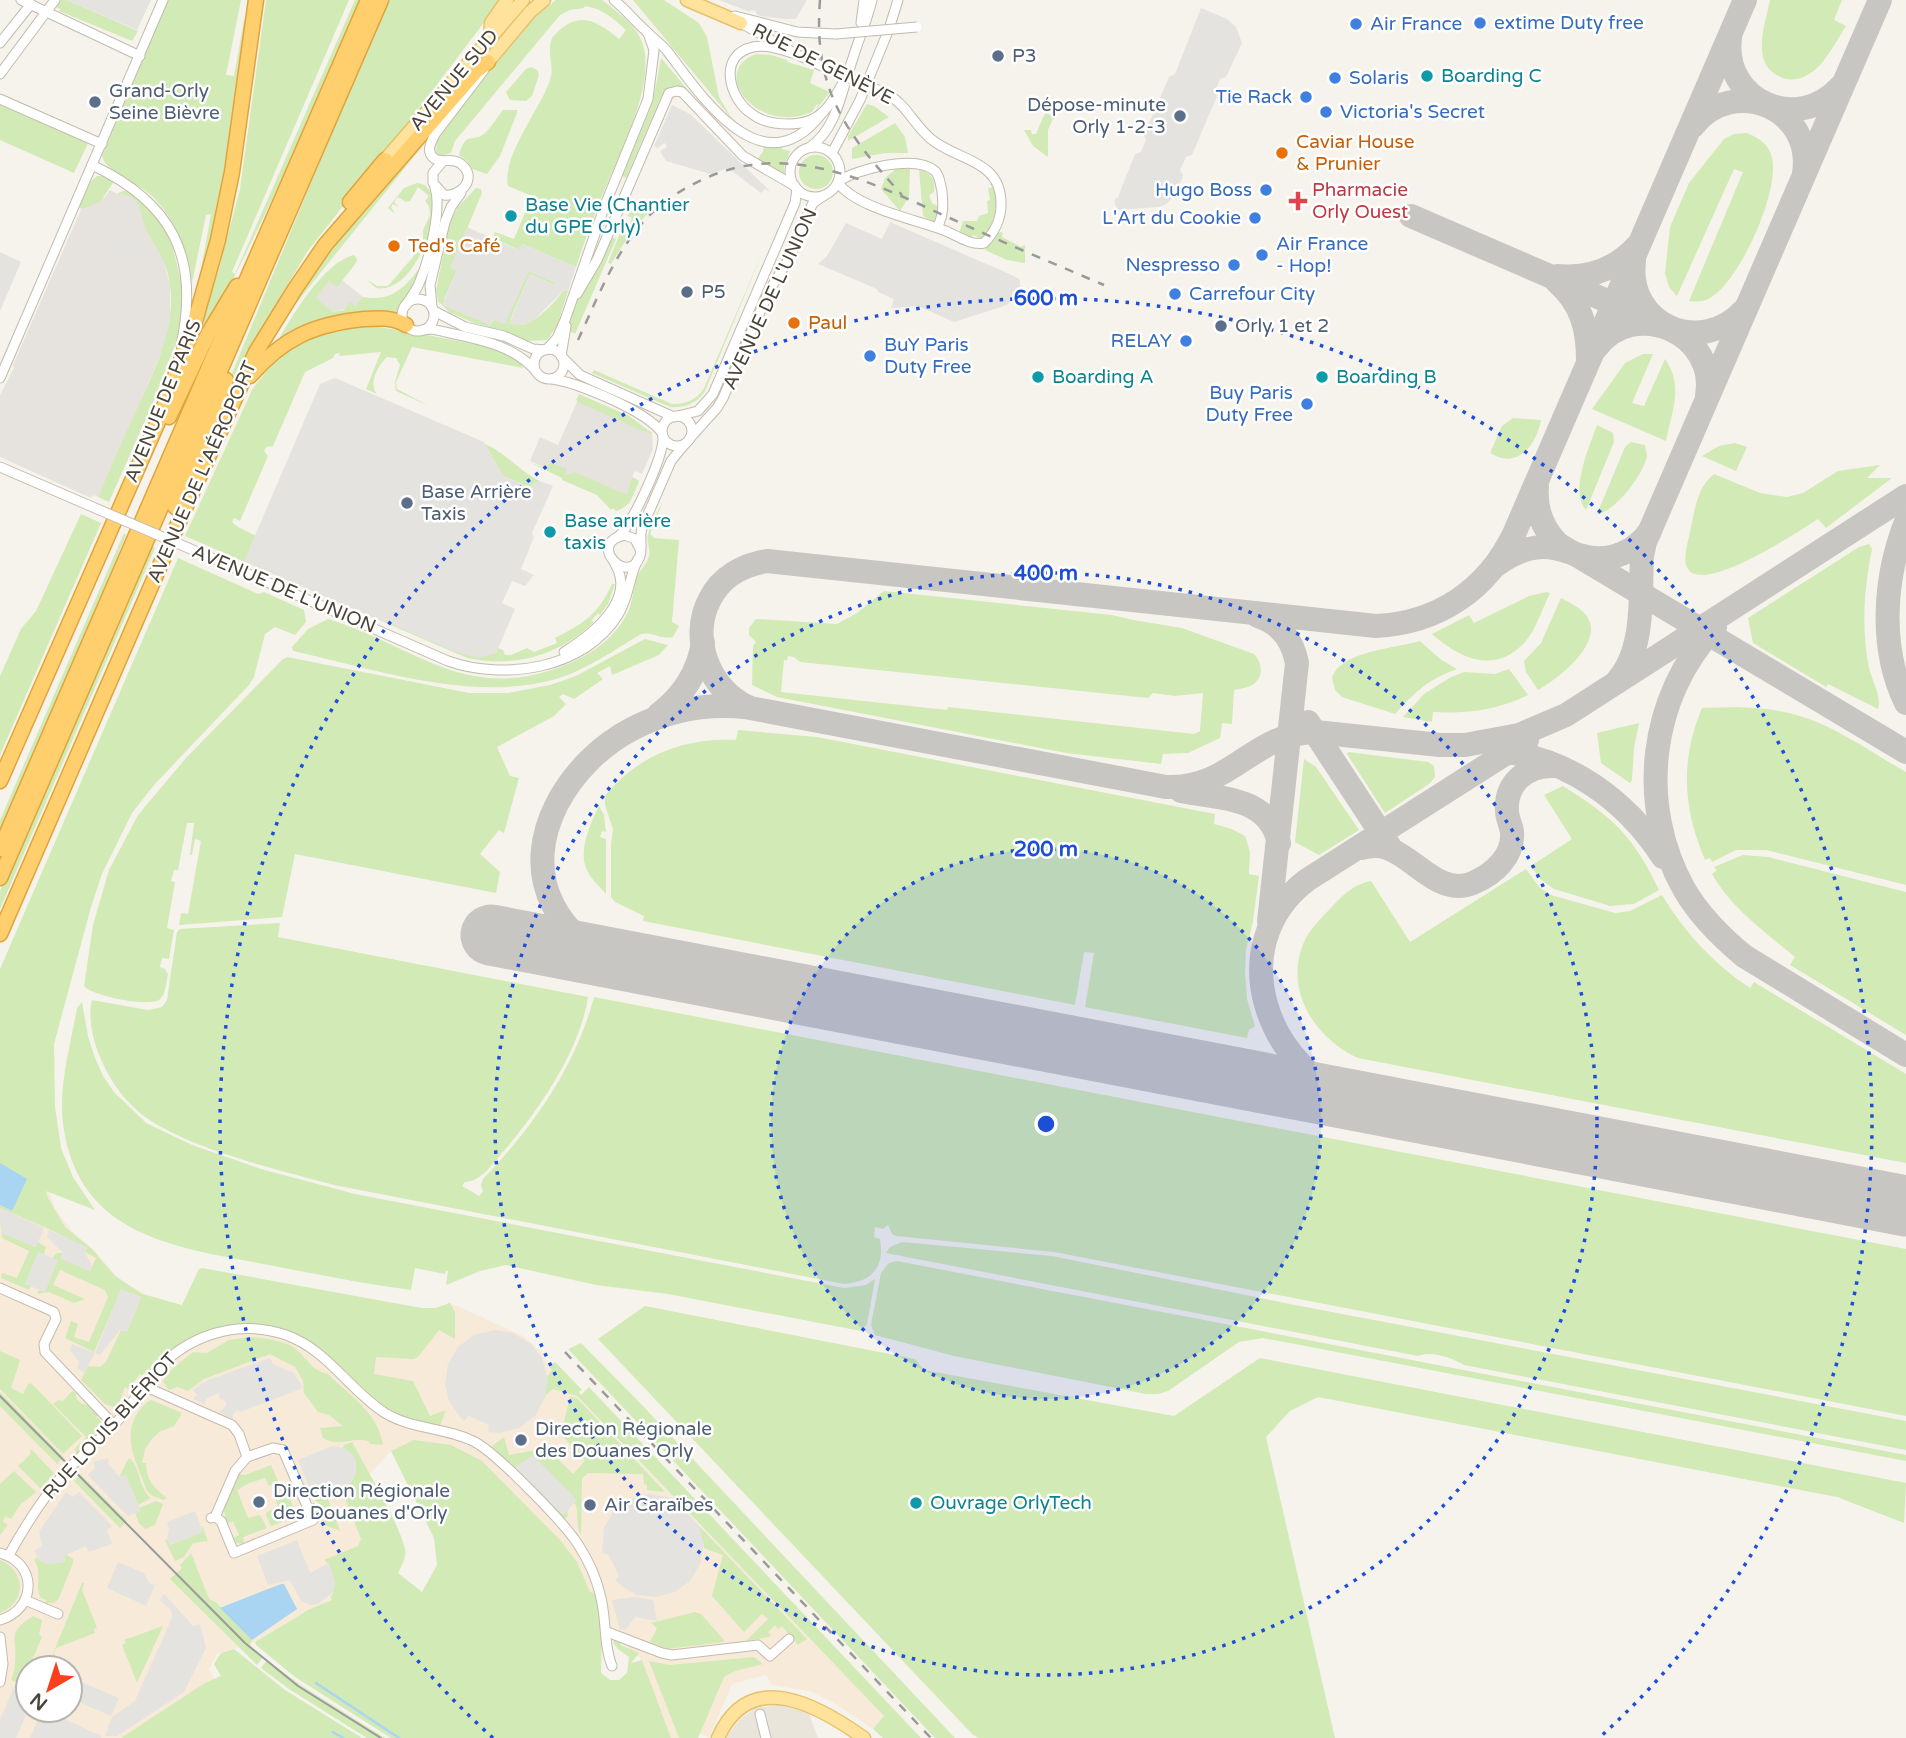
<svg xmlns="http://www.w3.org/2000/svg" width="1906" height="1738" font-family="'Varela Round',sans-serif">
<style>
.residential{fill:#eae5da}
.commercial{fill:#f7ead8;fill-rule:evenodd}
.industrial{fill:#e6e2dd}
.green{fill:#d2eab5;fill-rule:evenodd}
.parking{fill:#e5e3e0}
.water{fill:#a9d4f2}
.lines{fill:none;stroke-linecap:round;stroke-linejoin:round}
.stream{stroke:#a9d4f2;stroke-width:2.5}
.taxiway{stroke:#c8c6c3;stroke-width:24}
.runway{stroke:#c8c6c3;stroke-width:61}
.minor-casing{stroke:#c2bbae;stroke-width:11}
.major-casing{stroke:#e6c16a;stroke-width:15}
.highway-casing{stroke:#e0a43c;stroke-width:17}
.minor{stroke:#fff;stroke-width:9}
.major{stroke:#ffe39c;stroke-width:12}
.highway{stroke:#ffcf6e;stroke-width:14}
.tram{stroke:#9a9a9a;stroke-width:2}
.rail{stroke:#9a9a9a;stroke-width:2.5;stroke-dasharray:9 9;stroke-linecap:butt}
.minor-bridge-casing{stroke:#c2bbae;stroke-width:11;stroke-linecap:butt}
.minor-bridge{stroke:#fff;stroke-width:9}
.ring{fill:none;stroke:#1d4ed8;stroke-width:3.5;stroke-dasharray:3.5 7}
.shop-dot{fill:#3f7fe0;stroke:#fff;stroke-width:2.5}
.service-dot{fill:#5c6f8a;stroke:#fff;stroke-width:2.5}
.culture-dot{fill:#0f9aa8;stroke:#fff;stroke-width:2.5}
.food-dot{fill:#e8710a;stroke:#fff;stroke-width:2.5}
.health-dot{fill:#e0444e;stroke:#fff;stroke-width:2.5}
.labels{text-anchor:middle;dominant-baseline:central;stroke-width:5;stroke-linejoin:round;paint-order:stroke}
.shop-label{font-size:19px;fill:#366cbe;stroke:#fff;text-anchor:start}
.service-label{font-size:19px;fill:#4e5e75;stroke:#fff;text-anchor:start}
.street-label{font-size:19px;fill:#4b4439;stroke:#fff}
.culture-label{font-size:19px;fill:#0d838f;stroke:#fff;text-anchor:start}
.food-label{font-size:19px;fill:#c56008;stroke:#fff;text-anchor:start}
.health-label{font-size:19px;fill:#be3a42;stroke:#fff;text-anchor:start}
.centre{fill:#1d4ed8;stroke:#fff;stroke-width:3.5}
.ring-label{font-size:21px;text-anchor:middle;font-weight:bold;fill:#1d4ed8;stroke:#fff;stroke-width:5;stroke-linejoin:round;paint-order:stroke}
</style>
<rect width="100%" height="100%" fill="#f6f3ec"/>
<path class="residential" d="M775,1705H785L809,1713L818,1738H726L739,1720L754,1709Z"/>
<path class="commercial" d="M0,1046L55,1209L74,1233L94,1250L113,1273L127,1284L145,1294L182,1306L360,1297L421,1308H436L450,1303L523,1336L541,1352L548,1367L884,1716L873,1729L833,1702L809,1691L772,1685L766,1675L732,1684L709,1738L700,1733L698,1738H671L640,1658L593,1616L391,1451L369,1475L406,1549L405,1560L398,1573L302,1613L255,1642L217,1654L209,1669L226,1699L159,1738H0ZM28,1668H70V1710H28Z"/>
<g class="industrial">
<path d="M110,190L117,194L130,195L138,202L147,230L162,254L170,285V315L166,340L153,372L98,497L93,495L91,498L0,457V395L14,368L13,365L87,196L104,198Z"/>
<path d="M342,280L363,297L355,306L333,312L316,298L329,281L337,286Z"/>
<path d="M578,400L652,433L653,449L642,474L635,471L632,477L639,481L629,504L530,461L540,437L558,445Z"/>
</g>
<g class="green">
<path d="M61,0H67L138,31L132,41L59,11L60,9L56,7Z"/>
<path d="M167,0H241L226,75L234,76L244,20H247L222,181L209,248L195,303L211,214L206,215L192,283C187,250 176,220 152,196C139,183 106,173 102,156Z"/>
<path d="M266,0H349L232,272L235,274L355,0H361C309,120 257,239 194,353L191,352L219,269L240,189Z"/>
<path d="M387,0H501L388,149L307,252L261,330L232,388L227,385Z"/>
<path d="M556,0H602C616,11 636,25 642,42C658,86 614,164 598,206C590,226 583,246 576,267L522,244L519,250L493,238L495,232L514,239L532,196L508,186C502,155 540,110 550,80C555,66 546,53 552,38C576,10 594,18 619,39L626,30C613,18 603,9 585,6L584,8L570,10L560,15L455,141L451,153L440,156L436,152L437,139L442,130L532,20Z"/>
<path d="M633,0H664L699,23L707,37L719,97L732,119Z"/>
<path d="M1770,0H1842L1834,20L1846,26C1836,41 1825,65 1809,74C1802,79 1791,81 1783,78C1749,66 1765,26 1770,0Z"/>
<path d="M757,54L771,55L787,60V62L814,70L810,83L830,92L815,111L818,105L817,104L812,112C755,136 708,69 757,54Z"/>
<path d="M661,58L687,89L685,92L674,87L662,95L626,178L622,176L653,101Z"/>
<path d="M531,67L537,70L539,75L532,96L526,101L510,100L506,92L526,69Z"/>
<path d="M0,103L88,143L74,173L0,140Z"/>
<path d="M867,104L874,106L889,117L848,141V136Z"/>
<path d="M453,108L289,312L314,269L317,270L350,224Z"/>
<path d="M503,110H517V113L500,156L487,174L472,169L467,161L459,155C466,130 472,143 484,134C491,128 497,117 503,110Z"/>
<path d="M1045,113L1054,116L1048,130V157L1033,146L1024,130H1031L1032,134H1036Z"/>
<path d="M895,123L905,137L908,153H885L852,159V148Z"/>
<path d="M1747,133C1759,138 1769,144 1772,158C1780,191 1740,281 1710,298C1703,302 1697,302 1689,301L1743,172L1734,169L1677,296L1669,287L1665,273L1670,227L1689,183L1724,139L1734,134Z"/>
<path d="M764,145L782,146V149L790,151L784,166V176L756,161L763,152Z"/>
<circle cx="816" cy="172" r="17"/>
<path d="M896,169H910L909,197L900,211L881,189L885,178Z"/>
<path d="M919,169C931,172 936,180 934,192L929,195L932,203L939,207L934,222L923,216Z"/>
<path d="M97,176H105L115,180L100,202L81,209L79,207L91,181Z"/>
<path d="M417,183L425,185L434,196C433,206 433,216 431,225C426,249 405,293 376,288L366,279L377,286H388L419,250L423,240V230L430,215L429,206L425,201L429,196L418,187L410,201L406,202L398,197L394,202L399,207L393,204L391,207L395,214L388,208L404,188Z"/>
<path d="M994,187C1000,206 994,221 984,238L977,241L978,237L973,235L972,239L959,233L963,221H977L979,216L988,213L987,201L990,200L988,188Z"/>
<path d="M476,188L481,189L482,193L451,267L457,271L444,299L490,325L529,271L556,283L555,285L530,274L510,320L523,325C540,319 553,304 564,290L568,291L557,326L547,340L527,341L505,331L474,323L449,312L438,301L436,290L450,221L458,207Z"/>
<path d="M123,191L132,192L156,216L171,240L184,294L182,320L175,345L152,405L109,502L98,497C110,469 122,441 135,413C153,373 176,331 170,285C167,261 157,250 147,231C138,212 144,195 117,194Z"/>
<path d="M634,199L642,203L636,210L641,213L644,204L653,208L633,229L611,264L608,263L623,226L628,227L632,218L628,216L630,203Z"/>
<path d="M1001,232L1003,233L1002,237L1021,247L1025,245V263L1007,260L985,250L997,233Z"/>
<path d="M612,237L616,239L575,334L568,330L571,313L577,300Z"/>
<path d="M764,249L705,391C697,404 684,408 670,407L592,373L594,370L672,404C686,404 697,400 704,388Z"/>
<path d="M354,255L357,259L356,263L337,287L329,281L316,298L333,312L344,310L350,302L355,306L363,297C391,302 405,288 421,266L416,282L395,314C345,313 322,316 279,341L278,340C293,315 324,262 354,255Z"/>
<path d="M368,325L403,331L413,335H427L490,347L506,352L519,360L523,368L412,347L396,382L397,389L429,406L396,391L395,382L400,365L396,358L387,357C378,365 368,384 377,394L366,389L381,352L339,356L340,353L335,354L333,358L305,372L273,446L266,447L264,451L268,456L240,521L234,518L232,522L238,527L496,653L498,648L503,650L505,655H511L527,648L534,652L557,643L555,638C584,623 598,615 612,584H615L608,604L600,615L598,613L591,621L594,622C558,656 515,668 467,658L185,536L253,388L273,363L287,353V348L320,332Z"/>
<path d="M1643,354H1653L1632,403L1644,406L1665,359C1684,386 1672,411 1666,441L1592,409L1625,363Z"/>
<path d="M579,394L629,416L652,433L650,434L582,404L576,400Z"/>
<path d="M1513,418L1541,420C1536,446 1517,470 1490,453L1502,426Z"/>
<path d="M1597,425L1613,433L1614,442L1586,510C1569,491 1590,445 1597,425Z"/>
<path d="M1631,442L1645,445C1645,446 1647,455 1647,456C1644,474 1614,513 1597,514L1625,447Z"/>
<path d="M1735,443L1747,447L1736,471L1702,456L1719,446Z"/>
<path d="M485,444C506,453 519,471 540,481L529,487L503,476Z"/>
<path d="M529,462L547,469L550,462L567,469L565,474L568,475L575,472L627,495L632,477L639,481C634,493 631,507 616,511L613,508L611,510L597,495L562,480V478Z"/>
<path d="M1880,465L1867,478H1892L1826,528L1818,519C1799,531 1705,594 1688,569C1682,561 1688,542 1690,532C1695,510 1696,489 1714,474L1760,493L1787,497L1803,493L1838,471Z"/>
<path d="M663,501L650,534L654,538L679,540L672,622L679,626L673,637C661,640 653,631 641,634C614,650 586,670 556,679C471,703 376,669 293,651L292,647L308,629L328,619C414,645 463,703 560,667C587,657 612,641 626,616C634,602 632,588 638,575C641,568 647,564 649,556C651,549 646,542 648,535C650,524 658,511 663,501Z"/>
<path d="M81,514L101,523L0,755V676L21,629L36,611Z"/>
<path d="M124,533L126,535L53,713L0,833V820Z"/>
<path d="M1869,544L1872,549C1864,590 1861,627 1869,668C1872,680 1882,698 1878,709L1828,684L1826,687L1753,643L1748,618L1859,547Z"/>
<path d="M150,545L155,548L0,909V891L90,682L131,598Z"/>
<path d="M178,558L258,594L264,592L304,610L306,622L295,635L275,627L265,634L254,677L249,685L154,785L132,813L102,874L91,907L54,1044L55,1107L61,1148L73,1177L95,1210L46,1191L47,1196L65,1227L92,1249L115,1276L142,1294L182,1305L199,1269L202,1268L421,1308H436L450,1303L455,1312V1339L439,1330L418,1357L413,1359L376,1357L374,1374L413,1381L430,1416L446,1410L440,1426L404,1417L375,1401L328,1355L305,1339L289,1331L244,1323L202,1332L163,1357L142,1375L140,1374L128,1389L125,1387L117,1408L105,1404L81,1380L88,1366L100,1367L106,1362L121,1330L127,1332L141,1297L121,1290L94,1352L65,1338L71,1321L78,1324L74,1337L89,1342L108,1297L105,1290L60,1270L53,1285L85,1299L74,1303L49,1292L37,1294L39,1290L44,1292L58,1260L52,1258L57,1253H63L61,1258L90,1271L96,1258L85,1252L87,1248L49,1229L0,1208V1205L12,1211L26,1180L0,1163V969Z"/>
<path d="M884,591L1112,615L1133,620L1182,628L1254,654C1263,663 1264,678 1252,685C1247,688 1239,689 1234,690L1232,724L1222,723L1220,738L1188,753L1163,754L1161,764L1066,753L777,697L752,685L753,646L756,642L749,635V628L756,619L837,624L857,613ZM788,656L794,657L800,662L1148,698L1153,693L1175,696L1203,693L1200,731L1194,734L948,707L947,710L781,692L784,660H787Z"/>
<path d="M1546,592L1550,593C1542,609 1536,630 1524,643C1494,675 1459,658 1432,634L1469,615L1474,623L1529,596Z"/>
<path d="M1561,598C1570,603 1582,608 1588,618C1603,644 1558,679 1538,690L1526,672L1524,661L1541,643Z"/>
<path d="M645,639L668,645L659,655L612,675L610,666L597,673L603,679L574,699L563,694L559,697L566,704L554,716L497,747L510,776L519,778L504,833L499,830L480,854L500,872L496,893L295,854L282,917L179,925L181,913L188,914L201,841L195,839L192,855H190L194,823H187L178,870H174L171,881L175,882L167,928L174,930L169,959L162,958L160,967L165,969L168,974C166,982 166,995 159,1000C148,1007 92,996 84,986L93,925L109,870L138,815L186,758L282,660L287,657L292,658L469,693H508L550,685L576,676Z"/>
<path d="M1420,641L1440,659L1457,669C1430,678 1413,693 1395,714L1342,697L1335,690L1332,678C1340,651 1397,648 1420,641Z"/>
<path d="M1509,669L1528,695C1497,710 1467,714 1433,712L1432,722L1403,717L1424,694L1451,677L1464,672L1495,674Z"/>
<path d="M1736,707C1757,708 1779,709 1800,716C1837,727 1872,753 1906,772V885L1766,850H1736L1712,862L1710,858L1705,860C1683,808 1680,761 1702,708Z"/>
<path d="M1639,723L1634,748L1632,780L1630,783L1601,763L1597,733Z"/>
<path d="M738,730L817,737L1215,814L1214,824L1232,829L1245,836L1250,852L1249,874L1259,876L1253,921L1246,950L1245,971L1247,999L1255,1026L1249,1030L1247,1038L1085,1007L1094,953L1084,952L1075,1005L643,921L644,916L615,902L611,897V845L613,829L605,805V796C638,755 685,737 736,740Z"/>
<path d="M1348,752L1428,762L1434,766L1435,777L1429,784L1385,813L1347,754Z"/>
<path d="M1304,759L1316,767L1359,830L1319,855L1295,842Z"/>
<path d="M1563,786C1613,817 1634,837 1659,890L1634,904L1610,906L1554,889L1540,879L1531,866L1572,839L1544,795Z"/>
<path d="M599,806L604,815L606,832L602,831L600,837L606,839V894C600,887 592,880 588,872C577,853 590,824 599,806Z"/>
<path d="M1743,855L1768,857L1906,892V1035L1790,965L1795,957C1764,931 1732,909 1712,874L1717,870L1714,867Z"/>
<path d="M1526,869L1540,888L1551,895L1615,913L1630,911L1662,895C1685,933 1713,963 1750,988L1754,982L1906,1074V1163L1358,1058C1315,1039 1283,989 1304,942C1310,929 1321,918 1331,908C1341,896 1356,883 1371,881L1410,942Z"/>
<path d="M280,923L278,937L588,997C580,1051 537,1113 502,1153C493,1164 480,1182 465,1182L462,1186L479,1196L483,1191L481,1185L483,1179C533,1127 575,1068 594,997L1906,1249V1416L1054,1252L896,1236L892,1234L888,1225L883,1229L875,1227L874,1237L880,1239C885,1267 872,1282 844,1284L334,1185C279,1170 184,1148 140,1113C120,1096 107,1076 98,1052C92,1036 88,1016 92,1000L148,1010L162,1007L167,1000L177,932L180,929Z"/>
<path d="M82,1002L88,1036L94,1055L103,1076L114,1092L146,1123L192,1145L261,1169L355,1194L844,1288L866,1285L875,1279L867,1324L861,1331L668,1294L596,1285L506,1265L480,1271L446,1285L448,1271H446L445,1274L415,1268L411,1290C363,1284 316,1274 269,1265C180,1248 81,1238 64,1130C57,1090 70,1048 77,1008Z"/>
<path d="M1,1226L3,1227L1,1232L36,1247L38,1242L46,1247L44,1255L39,1252L25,1284L31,1286L29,1290L1,1278L2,1273L17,1278L29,1251L2,1238Z"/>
<path d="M902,1242L1052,1256L1295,1305L1906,1421V1450L1464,1365C1453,1358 1431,1350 1418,1356L886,1253L890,1247Z"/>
<path d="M897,1261L1906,1455V1461L1263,1338L1239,1342L1168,1391L1158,1394H1146L954,1356L875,1335L871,1325L881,1273L889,1263Z"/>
<path d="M645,1306L915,1359L924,1370L1174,1416L1260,1358L1906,1483L1904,1523L1837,1497L1318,1397L1290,1411L1266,1437L1335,1738H979L973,1735L598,1339Z"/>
<path d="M250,1337C264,1338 281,1340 293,1347C306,1356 311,1371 328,1374C350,1396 378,1412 383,1445L370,1444L368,1441C352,1436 340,1448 323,1438L320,1428L343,1426L329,1415L318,1412L304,1393L303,1381L295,1367L270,1354L204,1379L188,1391L177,1387L169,1390L163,1382L167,1373L193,1352L207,1353L229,1340Z"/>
<path d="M581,1343L642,1405L955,1738H935L568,1349Z"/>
<path d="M0,1351L20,1360L11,1388L23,1394L29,1383L33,1385L82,1436L63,1454L0,1389Z"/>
<path d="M555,1362L582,1390L579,1392L581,1395L589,1387L921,1738H883L873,1729L884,1716L577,1396L553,1389L545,1396L547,1377L552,1370L549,1367Z"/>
<path d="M72,1391L76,1393V1398L82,1404L89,1405L98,1415L96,1418H99L101,1423L94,1434L95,1436L77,1453L74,1450L86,1437L53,1404L58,1400L63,1401Z"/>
<path d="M0,1392L63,1457L57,1464L0,1406Z"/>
<path d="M570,1397L577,1398L665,1492L647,1490V1485L644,1484L643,1474L588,1473L582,1478L581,1535C574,1525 581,1512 574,1502L576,1500L564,1515L567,1511L568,1516L563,1520L491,1447L504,1437L509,1455L547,1448L573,1474L585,1461L561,1434Z"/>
<path d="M151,1400L182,1413L174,1426L159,1432L152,1439L145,1449L142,1463H146C146,1480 154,1488 167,1498L163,1500L151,1495L147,1491C138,1464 120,1437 139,1411C143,1406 145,1403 151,1400Z"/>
<path d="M414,1440L451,1445L482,1461L560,1540L577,1562L590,1592L596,1594L602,1620L601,1673L610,1680H619L627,1673L629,1657L618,1649L613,1643L615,1639L619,1640L621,1645L639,1653L631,1663L642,1660L671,1738H391L295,1677L256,1645L255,1642L308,1610L332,1600L331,1597L333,1592L329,1564L324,1560L358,1546L361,1539L343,1493L328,1499L340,1531L324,1525C328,1515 321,1505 314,1499C332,1492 364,1486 354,1461C352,1454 349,1452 343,1448L344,1445L352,1442C363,1463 405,1533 405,1552C405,1560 401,1566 398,1573L422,1592L437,1565L434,1538L391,1451Z"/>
<path d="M31,1449L54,1473L41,1489L18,1466L30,1455Z"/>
<path d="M129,1458C141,1466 138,1489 151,1498L138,1505L126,1476L121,1477L120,1475Z"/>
<path d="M271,1465L278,1481L269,1486L265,1478L249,1483L237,1490L248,1518L260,1515L267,1528L243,1537L244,1544L236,1543L233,1538L239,1535L233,1521L227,1524L224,1511L225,1505L238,1474L245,1475Z"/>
<path d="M14,1471L36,1492L20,1505L11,1519L5,1516L3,1522L8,1525L0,1535V1484Z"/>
<path d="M81,1475L127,1521L120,1528L74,1481Z"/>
<path d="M275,1495L289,1496L296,1513L295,1517L271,1526L266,1515L267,1512L278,1507Z"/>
<path d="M156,1501L163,1504L155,1525L145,1529L139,1523L135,1513L141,1511L139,1508Z"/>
<path d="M202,1525L208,1541L193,1543L184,1557L175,1561L165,1540L167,1539L170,1545L202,1532Z"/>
<path d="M699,1526L807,1639L798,1645L782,1626L778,1629L775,1625L768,1632L771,1635L769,1637L746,1641L768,1619L762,1614L744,1632L712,1596L723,1555L704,1548Z"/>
<path d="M191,1553L209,1599L217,1603L252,1640L250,1645L263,1657L257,1665L170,1579L182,1568L180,1565Z"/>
<path d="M67,1555L73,1559V1563L59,1598L54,1603H45L46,1600L41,1598C34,1586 43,1572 34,1560L37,1557L42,1562L65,1560L63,1556Z"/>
<path d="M0,1560C26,1571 27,1602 0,1613Z"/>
<path d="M82,1583H84L82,1590L97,1628L94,1629L95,1633L56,1648L52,1659L54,1661H50Z"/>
<path d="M695,1612L701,1614L724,1640L723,1642L667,1649L650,1642L657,1628L651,1623Z"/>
<path d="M33,1616L42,1620L39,1634L42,1637L22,1684L11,1680C13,1675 15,1669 15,1664C18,1637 5,1634 33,1616Z"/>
<path d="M163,1626L137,1683L122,1645L126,1643L124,1640Z"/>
<path d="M234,1649L285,1690L362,1738H121L205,1683L221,1676L214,1664L221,1653Z"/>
<path d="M754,1657L763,1664L735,1671L724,1677L698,1738H679L649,1661L670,1665Z"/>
<path d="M267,1660L302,1686L385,1738H367L289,1689L261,1668Z"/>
</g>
<g class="parking">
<path d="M67,0H151L137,30Z"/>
<path d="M719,0H807L796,19H785L760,16L756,14V11L751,10L750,12Z"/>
<path d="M1201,8L1227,19L1236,27L1242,43L1226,77L1220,79L1215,92L1217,96L1192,155L1186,157L1180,170L1183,176L1175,195L1166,204L1159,207L1117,210L1114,200L1118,197L1135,154L1141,152L1146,140L1144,135L1169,77L1175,74Z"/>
<path d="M672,105L690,114L771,192L765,189L761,193L728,168L710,174L666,161L660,151L667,147L665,143L657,148L654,146Z"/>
<path d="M126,221L133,225L143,243L153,266L150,276L102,255L107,245Z"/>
<path d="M890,222L1014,276L1020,280V292L1007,305L954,322L918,306L891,308L894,299L878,292L877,289L818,264L827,256L846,223L882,239Z"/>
<path d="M467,227L518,250L522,244L576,267L568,291L564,290L534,320L523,325L509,324L530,274L555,285L556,283L529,271L505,324L493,320L490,325L442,305L457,271L450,268Z"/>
<path d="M0,252L21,262L0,311Z"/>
<path d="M335,378L484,442L503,476L528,487L540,481L553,486L532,533L534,537L521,569L534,575L525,586L512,581L502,603L515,609L496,653L479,658L456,652L244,561L320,384Z"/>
<path d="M0,1208L44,1228L36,1247L1,1233L3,1227L0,1225Z"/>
<path d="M49,1230L87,1247L85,1253L92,1266L90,1271L61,1259L63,1253L47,1237Z"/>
<path d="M38,1252L58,1260L45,1292L25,1284Z"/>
<path d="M121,1289L141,1297L127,1332L120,1330L100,1355L95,1353L84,1373L77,1368L79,1362L70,1350L72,1344L95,1353Z"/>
<path d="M494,1330L513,1333L531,1344L542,1358L548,1379L545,1398L535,1416L519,1428L499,1433L488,1432L489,1425L469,1416L464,1421L461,1418L449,1401L445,1384L448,1364L458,1347L474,1335Z"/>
<path d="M270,1358L273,1364L294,1373L303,1388L240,1412L238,1410L233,1414V1419L219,1412L227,1405L224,1399L221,1400L218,1393L206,1399L205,1404L193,1399L197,1395L193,1390L206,1381Z"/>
<path d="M332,1446L343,1448L351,1453L356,1460L355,1476L346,1487L314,1499L298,1460Z"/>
<path d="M533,1455L577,1500L563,1515L515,1467Z"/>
<path d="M109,1458L108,1464L120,1477L126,1475L141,1511L128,1516L88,1475L95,1468L93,1462Z"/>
<path d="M66,1492L73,1497L79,1492L112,1526L107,1530L112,1544L89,1552L86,1546L64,1556L65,1561L61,1563L47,1564L42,1562L34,1551L42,1546L39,1532Z"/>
<path d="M650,1494L672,1498L699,1526L704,1543L701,1562L691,1580L675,1592L655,1597L637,1595L625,1588L615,1580L619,1576L608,1554L602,1553L604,1528L614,1510L630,1499Z"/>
<path d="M195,1511L203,1532L170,1545L167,1539L169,1529L167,1522Z"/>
<path d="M297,1540L310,1573L329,1563L333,1575L335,1582L333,1592L318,1604L311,1605L301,1601L290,1580L268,1585L257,1556Z"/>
<path d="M118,1562L144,1573L149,1583L155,1585L146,1606L107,1588Z"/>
<path d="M164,1594L193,1626L200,1624L206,1648L184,1692L117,1736H105L112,1717L135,1701L172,1618L171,1610L160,1600Z"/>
<path d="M633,1597L653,1600L657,1621L635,1617L626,1629L620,1630L612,1600Z"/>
<path d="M70,1677L119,1698L111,1716L70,1698Z"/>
<path d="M15,1684L21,1686L23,1704L28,1710L16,1738H0V1720Z"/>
<path d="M42,1710H46L88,1730L102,1736L101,1738H30Z"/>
</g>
<g class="water">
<path d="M0,1163L27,1179L12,1211L0,1205Z"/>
<path d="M281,1584H284L297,1609L252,1640L220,1608Z"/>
</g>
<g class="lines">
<g class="stream">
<path d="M316,1683L399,1738"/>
<path d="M333,1732L343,1738"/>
</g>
<g class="taxiway">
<path d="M1730,38C1722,101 1798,134 1840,87"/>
<path d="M1693,126C1733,75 1814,108 1804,173"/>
<path d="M1411,216L1672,329"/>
<path d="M1634,261C1626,325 1701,357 1744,310"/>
<path d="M1557,276C1589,279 1616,269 1637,246"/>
<path d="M1557,282C1581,303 1588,328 1588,359"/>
<path d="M1596,348C1634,297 1718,333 1707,396"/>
<path d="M1537,487C1535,510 1542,528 1558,544L1906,752"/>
<path d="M1906,522C1884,578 1879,648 1906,703"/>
<path d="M1498,564C1512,554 1527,547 1544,547C1559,547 1572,554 1587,557C1612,562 1636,551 1650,531"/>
<path d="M1258,616C1280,623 1293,641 1297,663L1269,921"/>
<path d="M1715,627C1649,697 1637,805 1684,889C1699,915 1721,937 1744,956L1906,1055"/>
<path d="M1618,680C1645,649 1640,595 1642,556L1645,542L1880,0"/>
<path d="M748,707C709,690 689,637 710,599C721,577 743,565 767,561L1376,626C1438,623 1487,590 1514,534L1745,0"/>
<path d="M659,714C683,696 698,673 703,643"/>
<path d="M1308,722L1390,847"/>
<path d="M1500,751C1568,758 1626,800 1663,857"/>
<path d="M1181,791C1220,799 1269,796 1279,843"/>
<path d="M1361,848C1369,846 1379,845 1387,848C1416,858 1439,897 1473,883C1494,874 1514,856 1512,832C1511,825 1507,818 1507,811C1505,782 1528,765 1554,766"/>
<path d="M632,962C620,958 608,956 597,950C577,940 563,924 553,905C519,838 572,760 632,729C668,710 705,703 745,707L1166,787C1234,789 1250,734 1315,732L1440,745H1465L1519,735L1566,715L1906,496"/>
<path d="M1363,1102C1267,1075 1220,946 1307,880L1527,740"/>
</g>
<path class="runway" d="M491,935L1906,1206"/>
<g class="minor-casing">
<g id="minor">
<path d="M21,0L140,56"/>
<path d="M614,0C625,9 634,20 645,30C652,38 661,43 668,52C704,100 764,190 823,112"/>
<path d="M735,16L797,32L836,34"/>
<path d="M741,23L796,54L826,68"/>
<path d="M861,23L864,0"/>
<path d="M0,43L31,4"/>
<path d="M796,54C782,50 767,44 753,47C717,55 729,99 752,114C762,122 776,124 788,124C800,124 814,121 823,112C832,104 838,91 844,81"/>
<path d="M0,74L55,0"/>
<path d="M0,99L102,144"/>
<circle cx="815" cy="172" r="25"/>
<path d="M810,147C838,128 842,88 853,58C859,38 867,21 872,0"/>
<path d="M832,153L860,100L889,29L898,0"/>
<path d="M443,161L433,173V183L444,195C462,197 478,177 461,164C452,156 438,166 431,155C427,148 432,141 435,134L484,70"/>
<path d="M92,165C173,203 200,258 181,345"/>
<path d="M839,181C857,169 916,154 935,171C940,176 940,184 942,191C943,204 944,212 939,224"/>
<path d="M838,183C857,208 914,219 943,230C955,234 970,246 984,243C994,233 1001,219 1001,205C1002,159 957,161 931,139C913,124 906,103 885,93"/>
<path d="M577,294L597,260L669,93L677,91L682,92L743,156L795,186"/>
<circle cx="418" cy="315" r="16"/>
<path d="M406,305C411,297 417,290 420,281C429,260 442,209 435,188"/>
<path d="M432,307L430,285L445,222L451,207L461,193"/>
<path d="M434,311L465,327L504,336L533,349L546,350L557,338L565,320L605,205L648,99L654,50L648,33"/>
<path d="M422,330L432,329C468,338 508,341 534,369"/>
<circle cx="549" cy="364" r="15"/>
<path d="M561,356L566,326"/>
<path d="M563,358L580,375L674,417"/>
<path d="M0,378L163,0"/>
<path d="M552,379C578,383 647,411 662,433"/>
<circle cx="677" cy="431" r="15"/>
<path d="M678,416L698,411L713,394L795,203L797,189"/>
<path d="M690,438L717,408L723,398L769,291L790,257L809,211L813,203L825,195"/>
<path d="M0,467L88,505"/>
<path d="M619,536C633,522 663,458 663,438"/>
<path d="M640,549L635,539L625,535C585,543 629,588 640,556C643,547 639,537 642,528L671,461L685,444"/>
<path d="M214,559L448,661C504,681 585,669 618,615C629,597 629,577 638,559"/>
<path d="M564,652C592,635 637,600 615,564"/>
<path d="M0,1288L54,1312L56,1319L44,1344L45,1352L114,1425"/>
<path d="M144,1386L232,1425L239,1434L247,1457L235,1471L215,1517L211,1518"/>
<path d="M215,1517L221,1521L234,1553L313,1520L283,1450L273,1448L247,1457"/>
<path d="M0,1553C38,1563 37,1609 0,1620"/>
<path d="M9,1555C25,1526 42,1498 65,1473C80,1456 98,1441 114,1425C130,1408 141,1388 156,1371C189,1334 239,1319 286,1335C328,1350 349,1390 385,1413C413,1430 446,1427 475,1442C497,1454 566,1524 579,1546C588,1560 596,1577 600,1594C607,1618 603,1644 612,1666"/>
<path d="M25,1600L58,1614"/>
<path d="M607,1632L662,1653L672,1655L758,1645L770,1656L789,1639"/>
<path d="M0,1637L3,1664L0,1682"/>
<path d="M760,1714L766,1738"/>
</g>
</g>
<g class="major-casing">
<g id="major">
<path d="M687,0L741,23"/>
<path d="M490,36L491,23L507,0"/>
<path d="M488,62L530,12L544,0"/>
<path d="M385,160L523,0"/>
<path d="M718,1738C750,1666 819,1706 864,1738"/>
</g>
</g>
<g class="highway-casing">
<g id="highway">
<path d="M350,202L385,160"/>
<path d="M250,376C283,338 314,324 364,319C378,318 393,317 406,325"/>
<path d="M169,417L208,334L237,286"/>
<path d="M175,507L226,380"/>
<path d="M0,781L161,415L194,325L218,240L232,172L256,0"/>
<path d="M0,849L368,0"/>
<path d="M0,878L381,0"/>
<path d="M0,934L185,508L256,352L295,289L325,245L477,70L488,62"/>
</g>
</g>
<use href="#minor" class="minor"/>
<use href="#major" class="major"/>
<use href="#highway" class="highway"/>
<path class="tram" d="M0,1396L245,1643L298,1686L381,1738"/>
<g class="rail">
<path d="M820,0C813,89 845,132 902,195"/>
<path d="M578,340C597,299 614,254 645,220C662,202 683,188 706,178C795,138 882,188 963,224C1009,245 1057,265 1104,285"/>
<path d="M565,1352L931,1738"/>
</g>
<g class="minor-bridge-casing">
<g id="minor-bridge">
<path d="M836,34L917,27"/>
<path d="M826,68L885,93"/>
<path d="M88,505L214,559"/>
</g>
</g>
<use href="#minor-bridge" class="minor-bridge"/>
</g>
<circle cx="1046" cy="1124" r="275" fill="#1d4ed8" fill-opacity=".12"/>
<g class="ring">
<circle cx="1046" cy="1124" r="275"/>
<circle cx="1046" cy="1124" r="551"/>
<path d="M493 1738A826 826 0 1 1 1599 1738"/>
</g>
<g class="shop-dot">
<circle cx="1480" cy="23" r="7"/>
<circle cx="1356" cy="24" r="7"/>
<circle cx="1335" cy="78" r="7"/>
<circle cx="1306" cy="97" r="7"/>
<circle cx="1326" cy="112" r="7"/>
<circle cx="1266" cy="190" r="7"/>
<circle cx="1255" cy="218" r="7"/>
<circle cx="1262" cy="255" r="7"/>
<circle cx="1234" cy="265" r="7"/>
<circle cx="1175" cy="294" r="7"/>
<circle cx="1186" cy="341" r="7"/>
<circle cx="870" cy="356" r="7"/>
<circle cx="1307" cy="404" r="7"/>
</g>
<g class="service-dot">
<circle cx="998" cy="56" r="7"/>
<circle cx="95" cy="102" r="7"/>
<circle cx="1180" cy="116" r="7"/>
<circle cx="687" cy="292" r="7"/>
<circle cx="1221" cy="326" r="7"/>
<circle cx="407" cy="503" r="7"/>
<circle cx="521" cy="1440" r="7"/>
<circle cx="259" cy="1502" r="7"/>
<circle cx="590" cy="1505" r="7"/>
</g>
<g class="culture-dot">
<circle cx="1427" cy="76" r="7"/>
<circle cx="511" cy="216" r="7"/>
<circle cx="1038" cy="377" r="7"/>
<circle cx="1322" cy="377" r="7"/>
<circle cx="550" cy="532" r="7"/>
<circle cx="916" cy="1503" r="7"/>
</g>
<g class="food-dot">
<circle cx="1282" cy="153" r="7"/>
<circle cx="394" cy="246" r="7"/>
<circle cx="794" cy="323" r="7"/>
</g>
<path class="health-dot" d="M1294.5 190.5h7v7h7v7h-7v7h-7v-7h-7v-7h7z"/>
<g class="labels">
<g class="shop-label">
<text x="1494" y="23">extime Duty free</text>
<text x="1370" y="24">Air France</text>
<text x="1349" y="78">Solaris</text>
<text x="1292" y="97" text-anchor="end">Tie Rack</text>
<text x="1340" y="112">Victoria's Secret</text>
<text x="1252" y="190" text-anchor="end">Hugo Boss</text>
<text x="1241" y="218" text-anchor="end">L'Art du Cookie</text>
<text x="1276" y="244">Air France<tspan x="1276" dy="22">- Hop!</tspan></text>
<text x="1220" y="265" text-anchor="end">Nespresso</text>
<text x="1189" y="294">Carrefour City</text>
<text x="1172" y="341" text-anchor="end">RELAY</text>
<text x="884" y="345">BuY Paris<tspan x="884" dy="22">Duty Free</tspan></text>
<text x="1293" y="393" text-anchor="end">Buy Paris<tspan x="1293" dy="22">Duty Free</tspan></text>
</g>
<g class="service-label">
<text x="1012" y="56">P3</text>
<text x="109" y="91">Grand-Orly<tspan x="109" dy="22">Seine Bièvre</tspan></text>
<text x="1166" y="105" text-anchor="end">Dépose-minute<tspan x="1166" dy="22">Orly 1-2-3</tspan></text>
<text x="701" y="292">P5</text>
<text x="1235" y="326">Orly 1 et 2</text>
<text x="421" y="492">Base Arrière<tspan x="421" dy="22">Taxis</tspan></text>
<text x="535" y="1429">Direction Régionale<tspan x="535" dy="22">des Douanes Orly</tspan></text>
<text x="273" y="1491">Direction Régionale<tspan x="273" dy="22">des Douanes d'Orly</tspan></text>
<text x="604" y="1505">Air Caraïbes</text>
</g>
<g class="street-label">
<text transform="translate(823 64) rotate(27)">RUE DE GENÈVE</text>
<text transform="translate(454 80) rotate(-50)">AVENUE SUD</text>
<text transform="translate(770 299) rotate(-65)">AVENUE DE L'UNION</text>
<text transform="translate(163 401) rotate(-68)">AVENUE DE PARIS</text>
<text transform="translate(202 472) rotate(-66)">AVENUE DE L'AÉROPORT</text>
<text transform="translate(284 589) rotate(23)">AVENUE DE L'UNION</text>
<text transform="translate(110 1426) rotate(-48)">RUE LOUIS BLÉRIOT</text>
</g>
<g class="culture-label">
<text x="1441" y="76">Boarding C</text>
<text x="525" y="205">Base Vie (Chantier<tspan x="525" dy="22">du GPE Orly)</tspan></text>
<text x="1052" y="377">Boarding A</text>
<text x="1336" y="377">Boarding B</text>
<text x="564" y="521">Base arrière<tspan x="564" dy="22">taxis</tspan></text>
<text x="930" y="1503">Ouvrage OrlyTech</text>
</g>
<g class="food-label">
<text x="1296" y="142">Caviar House<tspan x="1296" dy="22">&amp; Prunier</tspan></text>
<text x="408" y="246">Ted's Café</text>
<text x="808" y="323">Paul</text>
</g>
<g class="health-label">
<text x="1312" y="190">Pharmacie<tspan x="1312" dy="22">Orly Ouest</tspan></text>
</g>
</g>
<circle cx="1046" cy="1124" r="10" class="centre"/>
<g class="ring-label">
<text x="1046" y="305">600 m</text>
<text x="1046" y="580">400 m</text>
<text x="1046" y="856">200 m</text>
</g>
<g transform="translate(49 1689) rotate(219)"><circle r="33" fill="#ffffff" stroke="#b7b4b0" stroke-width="2"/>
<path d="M0-5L12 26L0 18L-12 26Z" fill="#fc3f1d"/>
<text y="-10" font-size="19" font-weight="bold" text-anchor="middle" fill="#4b4439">N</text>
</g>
</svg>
